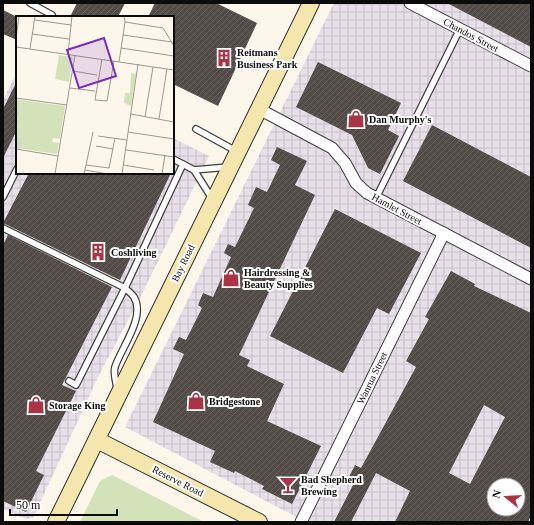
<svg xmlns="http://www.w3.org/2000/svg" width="534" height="525" font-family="Georgia,serif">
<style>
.industrial{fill:url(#industrial-grid);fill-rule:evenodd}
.grass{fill:#d3e2b9}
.building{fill:url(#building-hatch);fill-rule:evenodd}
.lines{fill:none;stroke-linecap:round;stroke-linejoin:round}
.lane-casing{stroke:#3e3e3e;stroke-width:8}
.street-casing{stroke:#3e3e3e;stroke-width:13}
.secondary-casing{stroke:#2d2d2d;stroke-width:18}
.lane{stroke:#fff;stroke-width:5.5}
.street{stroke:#fff;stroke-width:11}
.secondary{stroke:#f5e6ad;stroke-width:16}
.labels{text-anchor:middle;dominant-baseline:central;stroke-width:4;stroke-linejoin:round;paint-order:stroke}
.street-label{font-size:10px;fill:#0b0b0b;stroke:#fff}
.poi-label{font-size:10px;font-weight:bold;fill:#0b0b0b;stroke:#fff;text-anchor:start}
.inset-road{fill:none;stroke:#9c9991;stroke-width:1}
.view{fill:#7b2cbf;fill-opacity:0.15;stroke:#7b2cbf;stroke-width:2}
.inset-edge{fill:none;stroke:#0b0b0b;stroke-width:2}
</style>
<defs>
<pattern id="industrial-grid" width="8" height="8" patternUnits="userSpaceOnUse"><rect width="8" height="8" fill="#e7e0e9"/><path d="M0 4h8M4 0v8" fill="none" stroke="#c5bfc6"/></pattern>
<pattern id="building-hatch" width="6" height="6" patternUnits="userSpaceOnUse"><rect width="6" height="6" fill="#524b48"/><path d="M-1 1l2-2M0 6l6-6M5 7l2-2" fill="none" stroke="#66605e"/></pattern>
</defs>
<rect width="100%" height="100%" fill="#fdf7eb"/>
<g class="industrial">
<path d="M334,3H531V522H306L125,427ZM494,485H518V509H494Z"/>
<path d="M17,72V173H173V138L209,156L142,294L99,375L33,518L26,519L3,509V100Z"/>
</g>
<path class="grass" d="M112,475L204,522H80L100,481Z"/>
<g class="building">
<path d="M77,3H125L118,17H70Z"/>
<path d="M155,3H216L257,23L218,106L173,84V17H148Z"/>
<path d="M447,3H531V47Z"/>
<path d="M3,10L17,17V40L3,34Z"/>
<path d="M318,62L401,103L388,130L399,136L380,174L368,168L352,135L296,107Z"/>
<path d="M17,81V130L3,158V109Z"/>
<path d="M432,125L531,177V248L403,181Z"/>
<path d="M277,147L307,161L295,185L315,195L239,355L250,360L247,366L284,384L267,421L321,446L292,504L262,489L264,486L235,471L234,473L210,462L215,451L153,422L184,354L173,349L179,337L186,340L202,308L198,305L203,293L213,297L231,257L224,253L228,244L235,247L254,208L248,205L256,187L267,192L280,165L271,160Z"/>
<path d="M29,173H171L120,280L3,223Z"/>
<path d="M335,209L421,253L389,314L377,308L343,373L270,336Z"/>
<path d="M8,235L112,287L62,385L76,391L36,471L44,475L26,512L3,501V245Z"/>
<path d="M451,271L475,284L474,286L531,313V516L528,522H395L410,491L376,473L351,522H334L354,483L348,479L355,465L361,468L416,367L406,361L429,319L425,317ZM484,405L505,417L470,484L449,473ZM494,485H518V509H494Z"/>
</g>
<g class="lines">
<g class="lane-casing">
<g id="lane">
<path d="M30,3L52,15"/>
<path d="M196,129L236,151"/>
<path d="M173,159L194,170L228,167"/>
<path d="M194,170L213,200"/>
<path d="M3,197L17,169"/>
<path d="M376,198L460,29"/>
<path d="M3,228L125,288C128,291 132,294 134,297C146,317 121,348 115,367C113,373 116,382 117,388"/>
<path d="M69,381L76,385L125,288L183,164"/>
</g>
</g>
<g class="street-casing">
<g id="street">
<path d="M410,3L531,66"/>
<path d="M259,109L332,148L345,163L356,183L367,193L531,279"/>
<path d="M301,522L444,233"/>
</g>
</g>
<g class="secondary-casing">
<g id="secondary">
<path d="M97,440L259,522"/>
<path d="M56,522L311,3"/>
</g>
</g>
<use href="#lane" class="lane"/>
<use href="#street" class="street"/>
<use href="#secondary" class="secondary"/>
</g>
<defs>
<g id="building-bare" transform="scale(1.38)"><path d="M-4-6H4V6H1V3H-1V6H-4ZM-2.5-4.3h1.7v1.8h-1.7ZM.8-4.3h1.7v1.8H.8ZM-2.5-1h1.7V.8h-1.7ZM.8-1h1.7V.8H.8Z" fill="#a93446" stroke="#fff" stroke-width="2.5" paint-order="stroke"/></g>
<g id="shop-bare" transform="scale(1.38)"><path d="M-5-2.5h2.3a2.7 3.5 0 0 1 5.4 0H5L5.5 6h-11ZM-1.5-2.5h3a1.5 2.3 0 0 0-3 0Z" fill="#a93446" stroke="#fff" stroke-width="2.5" paint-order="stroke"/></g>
<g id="bar-bare" transform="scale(1.38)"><path d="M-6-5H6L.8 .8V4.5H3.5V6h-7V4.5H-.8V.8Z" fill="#a93446" stroke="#fff" stroke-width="2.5" paint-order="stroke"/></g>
</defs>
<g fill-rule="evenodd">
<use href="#building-bare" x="224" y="58"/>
<use href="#shop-bare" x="356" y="119"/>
<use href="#building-bare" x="98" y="252"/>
<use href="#shop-bare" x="231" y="278"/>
<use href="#shop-bare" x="196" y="401"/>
<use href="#shop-bare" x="36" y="405"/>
<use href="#bar-bare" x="288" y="485"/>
</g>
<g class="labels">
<g class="street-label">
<text transform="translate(471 35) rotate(28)">Chandos Street</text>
<text transform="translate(397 209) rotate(28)">Hamlet Street</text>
<text transform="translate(183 263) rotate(-64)">Bay Road</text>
<text transform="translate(372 378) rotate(-64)">Wanrua Street</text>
<text transform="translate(178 481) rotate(27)">Reserve Road</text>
</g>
<g class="poi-label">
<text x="237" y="52">Reitmans<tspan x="237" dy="12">Business Park</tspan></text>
<text x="369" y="119">Dan Murphy's</text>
<text x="111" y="252">Coshliving</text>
<text x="244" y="272">Hairdressing &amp;<tspan x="244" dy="12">Beauty Supplies</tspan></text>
<text x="209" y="401">Bridgestone</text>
<text x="49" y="405">Storage King</text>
<text x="301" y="479">Bad Shepherd<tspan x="301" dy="12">Brewing</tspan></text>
</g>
</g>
<g transform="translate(16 16)">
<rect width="158" height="158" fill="#fdf7eb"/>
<path d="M43,39L57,41L53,66L39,63ZM115,57L120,58L115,90L108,87L109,77H114Z" fill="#d3e2b9"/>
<path d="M0,83L5,84L1,113L8,122L6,133L0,132Z" fill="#d5dbbf"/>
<path d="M5,84L49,90L44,123L37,122L36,126L43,127L41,138L6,133L8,122L1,121V113Z" fill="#d3e2b9"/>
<path class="inset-road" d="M19,4L55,9M109,6L147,12L158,30M16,18L53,23M107,19L156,26M0,22L3,0M0,31L158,54M105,32L158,40M14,33L19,0M52,38L56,0M86,43L79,84L91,85L98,45M103,46L109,6L108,0M57,55L81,59M54,72L79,75M0,82L51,89M115,98L158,106M129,101L137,51M143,103L151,53M112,116L158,123M82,120L111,124M80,130L97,133M0,133L42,140M110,134L158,141M70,149L93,152L99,122M107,149L138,154M69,154L77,116M39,158L59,39M68,158L69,154L92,158M106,158L122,48M146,158L149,139"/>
<path class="view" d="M88,22L100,60L63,72L51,34Z"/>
<rect width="158" height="158" class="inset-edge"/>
</g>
<rect width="534" height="525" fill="none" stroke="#0b0b0b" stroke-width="8"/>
<g transform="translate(506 497) rotate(288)"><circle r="19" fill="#ffffff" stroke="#9d9d9d"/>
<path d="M0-3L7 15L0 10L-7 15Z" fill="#a93446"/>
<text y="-6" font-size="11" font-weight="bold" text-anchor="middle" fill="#0b0b0b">N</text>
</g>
<path d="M10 509v6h107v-6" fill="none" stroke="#0b0b0b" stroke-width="2"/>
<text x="16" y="509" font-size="12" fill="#0b0b0b" stroke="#ffffff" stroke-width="3" paint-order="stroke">50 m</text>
</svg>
